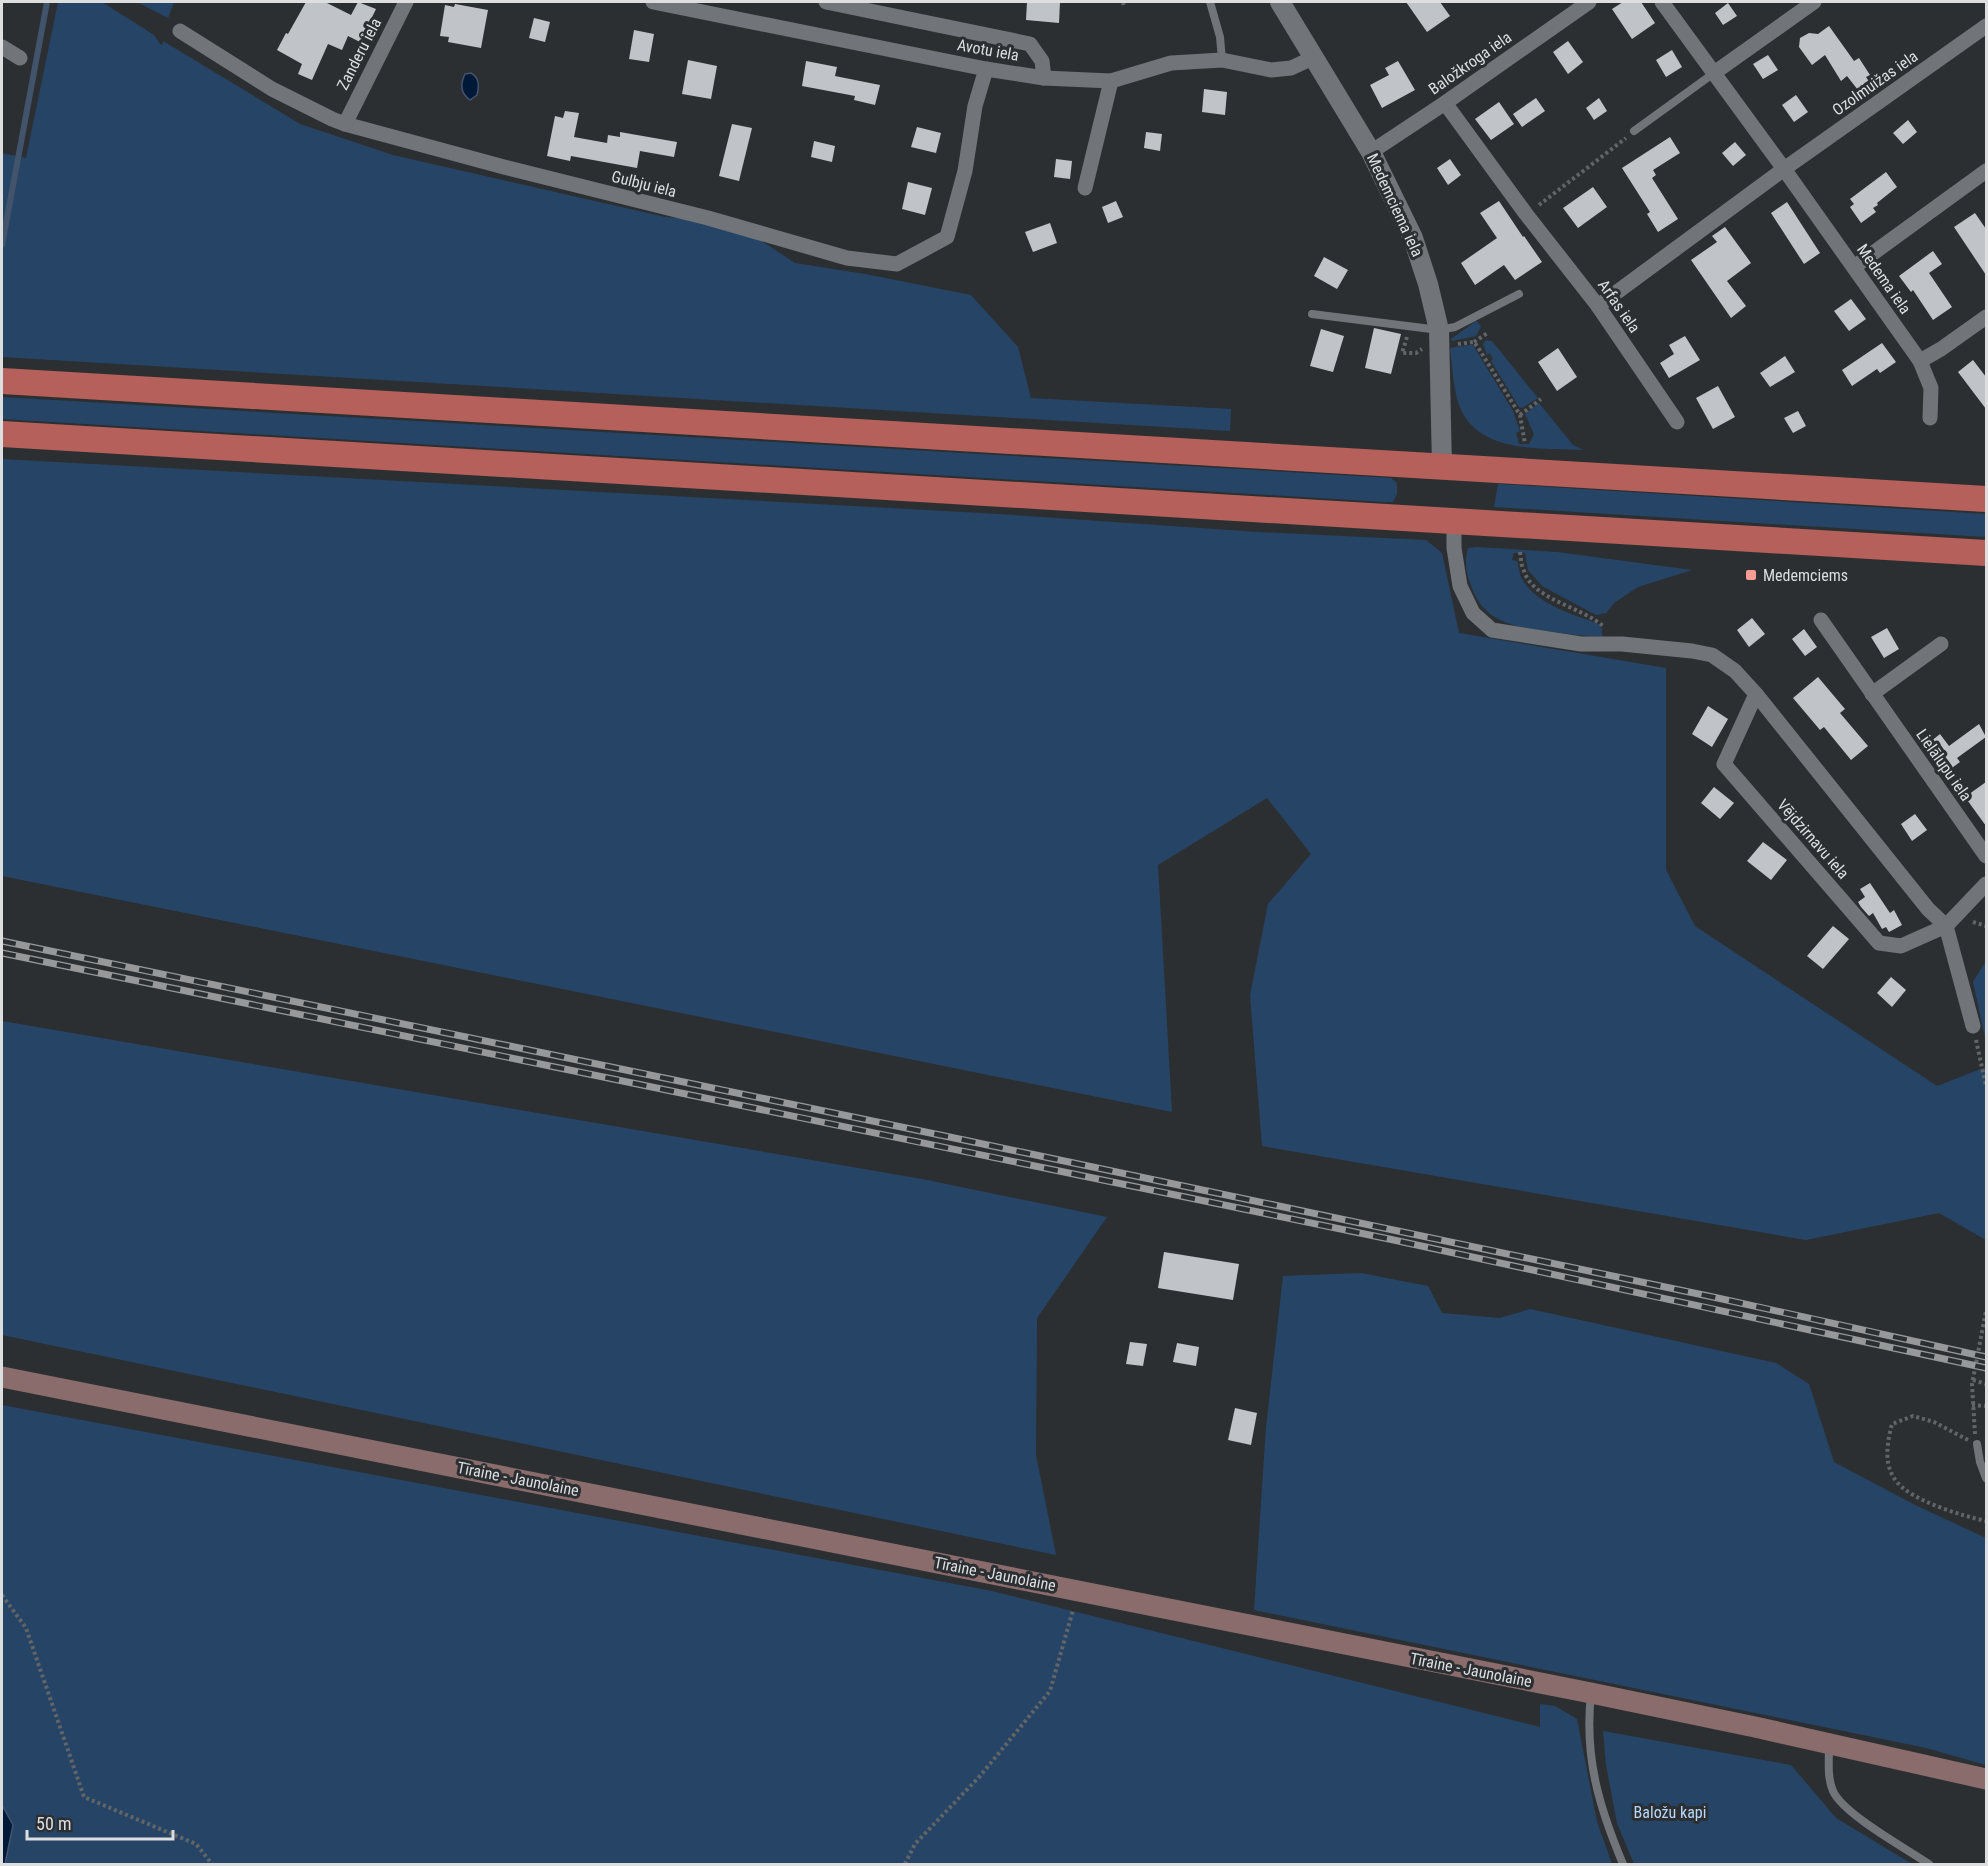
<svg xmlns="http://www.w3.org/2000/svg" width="1988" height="1866" font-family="'Roboto Condensed',sans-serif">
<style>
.green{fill:#264566}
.water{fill:#001939;stroke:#42546b;stroke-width:1.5}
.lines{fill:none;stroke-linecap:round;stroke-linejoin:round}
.stream{stroke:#42546b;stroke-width:6}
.building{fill:#c0c3c7}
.path{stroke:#626567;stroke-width:4;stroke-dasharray:3 3;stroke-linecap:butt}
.service{stroke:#717478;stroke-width:8}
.minor{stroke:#717478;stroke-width:15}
.tertiary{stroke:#717478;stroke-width:20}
.secondary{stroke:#8a6c6d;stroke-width:21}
.trunk{stroke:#b5605a;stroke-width:26}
.rail-casing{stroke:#96989a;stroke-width:7}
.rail{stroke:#2c2f32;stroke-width:4.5;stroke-dasharray:14;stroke-linecap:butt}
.poi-dot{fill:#f59c93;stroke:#2c2f32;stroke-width:2}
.labels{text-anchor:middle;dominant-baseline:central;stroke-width:6;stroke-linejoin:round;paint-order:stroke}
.street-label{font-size:16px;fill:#dcdee0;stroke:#2c2f32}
.poi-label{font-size:16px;fill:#dcdee0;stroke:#2c2f32;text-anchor:start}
.park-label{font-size:16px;fill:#b7d7fb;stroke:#2c2f32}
</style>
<rect width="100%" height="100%" fill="#2c2f32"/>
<g class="green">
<path d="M58,2H102L154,35L160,44L162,45L163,41L300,124L393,155L665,217L702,220L748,232L795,263L865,274L971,295L1018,347L1031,398L1231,409L1230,431L2,357V153L26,158Z"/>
<path d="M137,2H174L168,18Z"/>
<path d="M1476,321L1481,326L1476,336L1452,341L1451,339Z"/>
<path d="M1486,340L1492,341L1538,398L1522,408L1519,407L1491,361L1493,359L1490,353L1487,355L1483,344Z"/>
<path d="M1469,345H1473L1513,411L1520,431L1516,433L1519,444H1529L1534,434L1525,414L1539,403L1573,445L1583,450C1538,448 1471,454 1457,398C1453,382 1452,364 1450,348Z"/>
<path d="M2,397L1391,478L1397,483V494L1393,502H1385L2,419Z"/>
<path d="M2,459L999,514L1258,532L1426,540L1442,553L1459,633L1666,668V870L1695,926L1937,1086L1986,1067V1240L1939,1213L1806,1240L1262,1146L1250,995L1268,904L1311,854L1267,798L1158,865L1172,1112L2,876Z"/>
<path d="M1498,484L1986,514V537L1494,507Z"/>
<path d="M1477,547L1557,552L1692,570L1638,587L1614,603L1606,613L1596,615L1542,586L1528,570L1525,553H1514L1512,560L1517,561C1519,567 1519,574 1522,579C1536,605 1573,614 1598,624L1602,629V637C1584,636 1565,634 1547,631C1515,627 1484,622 1472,588C1466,574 1464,563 1468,548Z"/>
<path d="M1986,961V1042L1973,982Z"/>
<path d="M2,1021L922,1179L1107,1217L1037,1318L1036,1455L1056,1555L2,1335Z"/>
<path d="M1361,1273L1428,1286L1442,1313L1500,1318L1530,1309L1776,1363L1809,1384L1834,1462L1915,1505L1986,1538V1765L1926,1748L1254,1610L1266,1427L1283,1276Z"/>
<path d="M2,1405L992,1591L1540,1727V1704L1555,1706L1577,1719L1597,1822L1612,1864H5L13,1825L2,1805Z"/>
<path d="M1603,1731L1791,1765L1836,1818L1912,1864H1634L1617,1823L1606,1765Z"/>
</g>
<g class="water">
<path d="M471,73C480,78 479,87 477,95L470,100C460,93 460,84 465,74Z"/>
<path d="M2,1805L13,1825L5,1864H2Z"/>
</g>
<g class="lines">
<path class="stream" d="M2,245L47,2"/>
</g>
<g class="building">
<path d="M306,2H325L351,15L358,2L376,9L360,42L348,36L342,50L328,44L312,80L298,74L302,64L277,50L286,33L288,34Z"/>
<path d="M1027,2H1060L1059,23L1026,20Z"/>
<path d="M1406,2H1440L1450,16L1427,32Z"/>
<path d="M1623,2H1641L1655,23L1632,39L1612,9Z"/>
<path d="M1728,3L1737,16L1723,25L1715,13Z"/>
<path d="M455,4L488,10L481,48L448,42L449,37L440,36L445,5L454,7Z"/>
<path d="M534,18L550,22L545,42L529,38Z"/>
<path d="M1829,26L1854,61L1859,58L1870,75L1866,77L1876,92L1865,99L1847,76L1841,81L1825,55L1812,65L1799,47L1800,38L1809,33L1818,34Z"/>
<path d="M634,30L654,34L649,62L629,59Z"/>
<path d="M1568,41L1583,62L1568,74L1553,52Z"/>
<path d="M1672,50L1682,67L1666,77L1656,60Z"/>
<path d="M1768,55L1778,70L1763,79L1753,64Z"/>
<path d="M688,60L717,66L711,99L682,94Z"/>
<path d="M806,61L837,67L835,76L880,85L875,105L854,100L855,96L802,86Z"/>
<path d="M1398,61L1415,90L1382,108L1370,85L1389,75L1385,68Z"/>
<path d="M1204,89L1227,92L1225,115L1202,112Z"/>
<path d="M1796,95L1808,112L1794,122L1782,105Z"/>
<path d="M1536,98L1545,111L1522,127L1513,114Z"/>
<path d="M1599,98L1607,111L1594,120L1586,108Z"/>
<path d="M1499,102L1514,124L1491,140L1475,119Z"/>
<path d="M565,111L579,113L574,137L607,143L608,135L620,137V132L677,142L674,157L640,151L637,168L571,156L570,161L547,156L555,116L563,118Z"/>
<path d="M1908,120L1917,132L1903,144L1893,133Z"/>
<path d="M732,124L752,128L739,181L719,176Z"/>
<path d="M917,127L941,133L936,153L911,147Z"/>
<path d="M1146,132L1162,134L1160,151L1144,148Z"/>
<path d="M1670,137L1680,153L1653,170L1656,175L1652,178L1678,219L1658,232L1647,214L1650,212L1622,168Z"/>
<path d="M814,141L835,146L832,162L811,157Z"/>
<path d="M1735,142L1746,155L1733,166L1722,153Z"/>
<path d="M1056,159L1072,161L1070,179L1054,177Z"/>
<path d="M1450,159L1461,175L1448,185L1437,168Z"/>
<path d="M1886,172L1897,187L1877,203L1878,205L1873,208L1876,212L1861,223L1850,207L1854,204L1850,199Z"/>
<path d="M908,182L932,188L925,215L902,209Z"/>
<path d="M1593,187L1607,207L1578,228L1563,208Z"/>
<path d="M1116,201L1123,217L1108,223L1102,207Z"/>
<path d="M1499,201L1523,237L1524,236L1542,262L1515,280L1504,265L1475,285L1461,263L1497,238L1480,213Z"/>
<path d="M1787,202L1820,253L1804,264L1771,213Z"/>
<path d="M1975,213L1986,229V275L1954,227Z"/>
<path d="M1050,223L1057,243L1033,252L1025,232Z"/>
<path d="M1725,227L1751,263L1727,281L1746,306L1731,318L1691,260L1717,242L1712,236Z"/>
<path d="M1933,251L1942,264L1929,273L1952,307L1933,320L1913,290L1911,292L1899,276Z"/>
<path d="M1324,257L1348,270L1337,289L1314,276Z"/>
<path d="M1851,299L1866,319L1849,331L1834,311Z"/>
<path d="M1374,328L1401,334L1391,374L1365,368Z"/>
<path d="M1321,329L1344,336L1333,372L1310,366Z"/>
<path d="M1685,336L1700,360L1669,378L1660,363L1674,354L1669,345Z"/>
<path d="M1882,343L1896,362L1880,373L1877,369L1852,386L1842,370Z"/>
<path d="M1558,348L1577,377L1557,391L1538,362Z"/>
<path d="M1785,356L1795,372L1770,387L1760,373Z"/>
<path d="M1973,360L1986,377V409L1958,372Z"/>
<path d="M1718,386L1735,417L1713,429L1696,398Z"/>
<path d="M1798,411L1806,426L1793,433L1784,418Z"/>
<path d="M1752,618L1765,634L1749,647L1737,630Z"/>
<path d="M1887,628L1899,649L1884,658L1871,637Z"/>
<path d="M1804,629L1817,647L1805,656L1792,639Z"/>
<path d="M1818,677L1845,709L1840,713L1868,746L1851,760L1824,727L1820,730L1793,698Z"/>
<path d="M1708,706L1728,719L1712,747L1692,734Z"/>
<path d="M1979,724L1986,737L1957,758L1960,762L1945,773L1925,746L1940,734L1949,746Z"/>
<path d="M1986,782V826L1965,797Z"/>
<path d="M1714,787L1734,803L1720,819L1701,803Z"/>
<path d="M1915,814L1927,830L1912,841L1901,824Z"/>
<path d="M1763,842L1787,860L1771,880L1747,861Z"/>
<path d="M1870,883L1890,913L1894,910L1902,925L1889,932L1886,927L1882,929L1873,913L1869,916L1861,907L1858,902L1865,897L1860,889Z"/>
<path d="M1833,926L1849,939L1823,969L1807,956Z"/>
<path d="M1891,977L1906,990L1892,1007L1877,993Z"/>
<path d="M1164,1252L1239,1264L1233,1300L1158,1288Z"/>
<path d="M1130,1342L1147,1344L1143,1366L1126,1364Z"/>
<path d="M1177,1343L1199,1347L1196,1366L1173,1362Z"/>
<path d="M1235,1408L1257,1413L1251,1445L1228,1440Z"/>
</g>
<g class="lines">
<g class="path">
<path d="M1123,2L1124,6"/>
<path d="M1539,205L1626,138"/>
<path d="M1407,337L1402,353H1416L1422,349"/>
<path d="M1474,342L1489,332"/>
<path d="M1458,344L1474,342L1479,349L1520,415L1525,444"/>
<path d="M1520,415L1541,399"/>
<path d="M1520,552C1521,559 1521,565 1524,571C1533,600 1583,607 1604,627"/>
<path d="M1973,922L1986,926"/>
<path d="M1976,1040L1986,1086"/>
<path d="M1973,1380L1986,1384"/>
<path d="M1972,1405L1986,1406"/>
<path d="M1975,1434L1972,1384L1986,1311"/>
<path d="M1968,1440L1934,1422L1913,1416L1892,1424C1887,1442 1883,1466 1897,1482C1912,1501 1963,1516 1986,1521"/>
<path d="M2,1595L26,1628L84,1797L196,1844L212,1864"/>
<path d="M905,1864L915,1844L980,1776L1050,1691L1073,1610"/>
</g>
<g class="service">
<path d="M1210,2L1220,37L1222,60"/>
<path d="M1634,131L1714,73"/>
<path d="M1312,314L1439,330L1455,327L1519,294"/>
<path d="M1977,1444L1980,1462L1986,1478"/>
<path d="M1591,1694C1584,1757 1599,1807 1623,1864"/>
<path d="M1829,1745C1829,1761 1827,1777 1833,1791C1843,1814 1907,1849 1929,1864"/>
</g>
<g class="minor">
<path d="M653,2L986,69L1044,78L1111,81L1171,63L1222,60L1271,70L1291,68L1315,57"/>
<path d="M826,2L1030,44L1042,61L1044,78"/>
<path d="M1662,2L1784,169L1920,361L1931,388L1930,418"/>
<path d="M180,31L272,89L332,119L345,124L504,167L708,218L847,258L897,264L947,237L965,171L975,106L986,69"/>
<path d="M2,47L20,58"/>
<path d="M1714,73L1814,2"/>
<path d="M1445,103L1526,214L1598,306L1677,422"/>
<path d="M345,124L406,2"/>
<path d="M1371,152L1445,103L1589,2"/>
<path d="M1085,188L1111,81"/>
<path d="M1854,267L1986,171"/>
<path d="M1598,306L1784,169L1986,26"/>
<path d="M1920,361L1941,349L1986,317"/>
<path d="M1454,521V548L1460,586L1473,613L1492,630L1581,644H1622L1692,651L1712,655L1735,671L1756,694L1928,909L1946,926L1973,1026"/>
<path d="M1821,620L1986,856"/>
<path d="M1756,694L1724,764L1879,943L1901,946L1946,926L1986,884"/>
<path d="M1872,694L1941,644"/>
</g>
<path class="tertiary" d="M1280,2L1371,152L1413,238L1428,284L1439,330L1442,467"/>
<path class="secondary" d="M2,1377L1591,1693L1755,1727L1986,1779"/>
<g class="trunk">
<path d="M2,381L1986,499"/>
<path d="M2,434L1986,553"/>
</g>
<g class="rail-casing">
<g id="rail">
<path d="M2,941L940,1135L1713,1297L1986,1357"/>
<path d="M2,953L1389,1239L1986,1368"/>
</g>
</g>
<use href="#rail" class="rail"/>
</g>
<rect class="poi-dot" x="1745" y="569" width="12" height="12" rx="3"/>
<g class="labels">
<g class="street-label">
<text transform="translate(988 50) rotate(10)">Avotu iela</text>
<text transform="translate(359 54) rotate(-63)">Zanderu iela</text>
<text transform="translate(1470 63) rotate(-35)">Baložkroga iela</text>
<text transform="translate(1875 83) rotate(-35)">Ozolmuižas iela</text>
<text transform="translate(644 184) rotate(14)">Gulbju iela</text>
<text transform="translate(1395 205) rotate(65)">Medemciema iela</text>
<text transform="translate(1884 279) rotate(55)">Medema iela</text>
<text transform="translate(1619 306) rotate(55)">Arfas iela</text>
<text transform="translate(1944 765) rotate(55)">Lielālupu iela</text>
<text transform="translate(1813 839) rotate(49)">Vējdzirnavu iela</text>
<text transform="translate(518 1479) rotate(11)">Tīraine - Jaunolaine</text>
<text transform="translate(995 1574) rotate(11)">Tīraine - Jaunolaine</text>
<text transform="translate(1471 1670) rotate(11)">Tīraine - Jaunolaine</text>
</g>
<g class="poi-label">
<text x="1763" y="575">Medemciems</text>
</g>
<g class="park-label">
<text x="1670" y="1812">Baložu kapi</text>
</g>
</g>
<rect width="1988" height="1866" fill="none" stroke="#dcdee0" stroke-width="6"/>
<path d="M27 1830v9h146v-9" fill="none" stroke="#dcdee0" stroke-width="3"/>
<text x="36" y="1830" font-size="18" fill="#dcdee0" stroke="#2c2f32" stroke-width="4.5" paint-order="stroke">50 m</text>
</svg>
